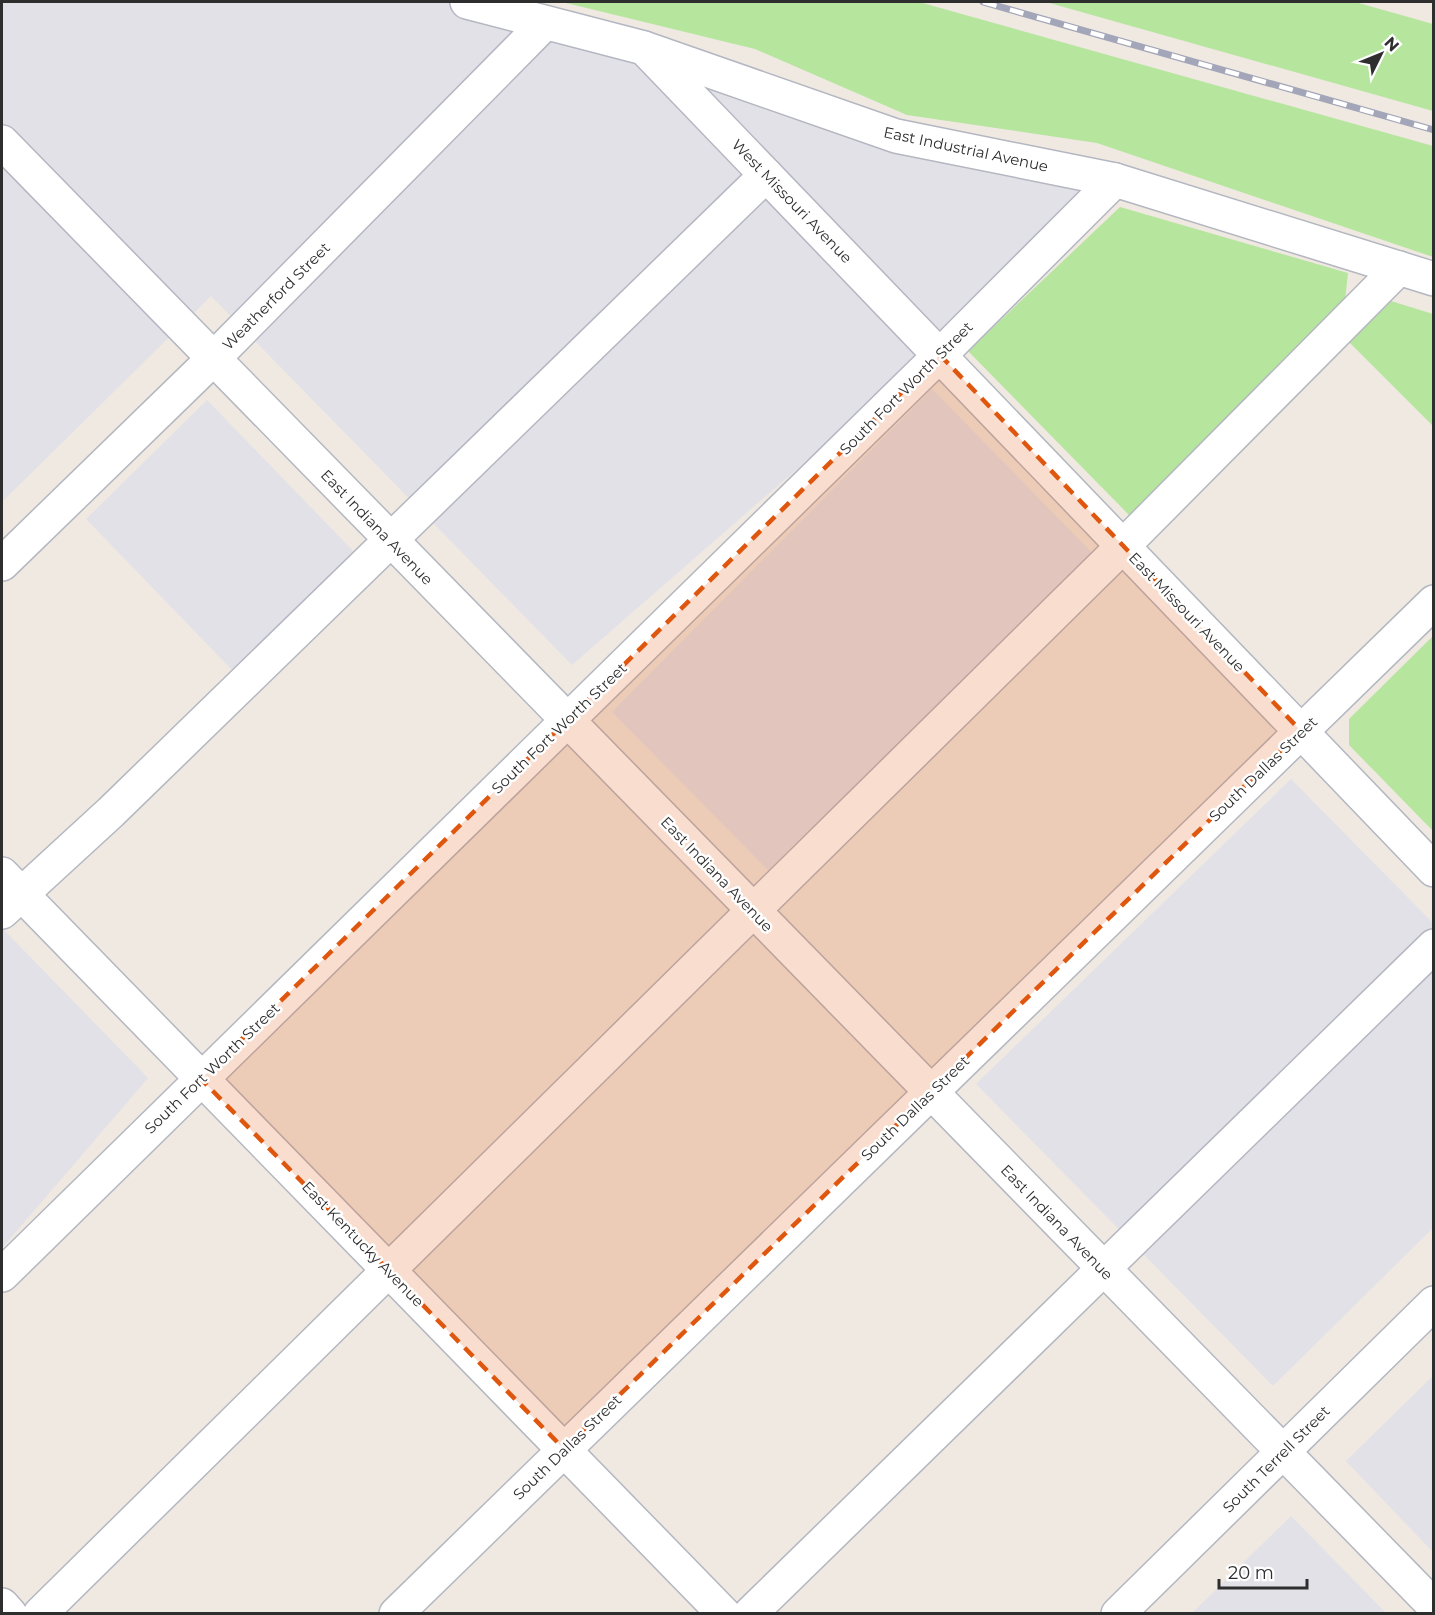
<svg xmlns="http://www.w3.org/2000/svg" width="1435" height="1615" font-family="Montserrat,sans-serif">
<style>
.industrial{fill:#e3e1e8}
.green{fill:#b6e59e}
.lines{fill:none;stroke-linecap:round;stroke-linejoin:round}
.minor-casing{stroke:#b4b7c1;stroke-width:36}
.minor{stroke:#fff;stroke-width:33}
.rail-casing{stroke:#a3a6b8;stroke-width:7}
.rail{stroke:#fff;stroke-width:4.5;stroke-dasharray:14;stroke-linecap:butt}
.marked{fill:#df570e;fill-opacity:0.2;stroke:#df570e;stroke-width:4.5;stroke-dasharray:12 8;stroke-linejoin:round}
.labels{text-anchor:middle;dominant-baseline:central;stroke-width:5;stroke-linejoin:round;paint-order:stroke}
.street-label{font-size:15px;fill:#2e2e2e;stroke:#fff}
</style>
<rect width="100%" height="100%" fill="#efe9e1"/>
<g class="industrial">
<path d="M2,2H455L1117,190L572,665L211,296L2,502Z"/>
<path d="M932,389L1094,555L768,870L612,712Z"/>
<path d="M207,400L357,555L236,674L86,519Z"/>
<path d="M1291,779L1433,923V1228L1273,1386L976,1084Z"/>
<path d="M2,928L148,1078L2,1248Z"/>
<path d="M1433,1376V1552L1346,1461Z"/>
<path d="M1291,1516L1386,1613H1192Z"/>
</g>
<g class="green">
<path d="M562,2H919L1433,146V257L1097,143L907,115L755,49Z"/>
<path d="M1046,2H1355L1433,24V111Z"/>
<path d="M1120,207L1348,273L1345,300L1131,517L968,351Z"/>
<path d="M1391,301L1433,314V426L1348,341Z"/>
<path d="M1433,636V831L1349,745V719Z"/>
</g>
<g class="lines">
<g class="minor-casing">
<g id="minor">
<path d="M467,2L644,48L896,136L1115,180L1434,279"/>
<path d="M644,48L1434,870"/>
<path d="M2,142L1434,1606"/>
<path d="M2,564L213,359L545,23"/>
<path d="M2,874L724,1614"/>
<path d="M2,912L111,812L766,175"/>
<path d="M2,1275L940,355L1115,180"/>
<path d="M2,1605L10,1614"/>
<path d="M40,1614L1123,546L1399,268"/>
<path d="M396,1614L1434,602"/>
<path d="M750,1614L1434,946"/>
<path d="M1118,1614L1434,1303"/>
</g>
</g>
<use href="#minor" class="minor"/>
<g class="rail-casing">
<path id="rail" d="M983,2L1434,130"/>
</g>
<use href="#rail" class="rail"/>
</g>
<path class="marked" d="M940,355L1301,731L564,1449L201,1079Z"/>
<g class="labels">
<g class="street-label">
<text transform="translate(966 149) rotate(12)">East Industrial Avenue</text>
<text transform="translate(792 201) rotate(46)">West Missouri Avenue</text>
<text transform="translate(276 296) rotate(-45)">Weatherford Street</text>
<text transform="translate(906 388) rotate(-45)">South Fort Worth Street</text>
<text transform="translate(377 527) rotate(46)">East Indiana Avenue</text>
<text transform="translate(1187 612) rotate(46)">East Missouri Avenue</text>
<text transform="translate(559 728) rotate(-44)">South Fort Worth Street</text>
<text transform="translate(1263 769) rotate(-44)">South Dallas Street</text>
<text transform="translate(717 874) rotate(46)">East Indiana Avenue</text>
<text transform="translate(212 1068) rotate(-44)">South Fort Worth Street</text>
<text transform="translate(915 1108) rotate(-44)">South Dallas Street</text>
<text transform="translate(1057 1222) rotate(46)">East Indiana Avenue</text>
<text transform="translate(363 1244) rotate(46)">East Kentucky Avenue</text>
<text transform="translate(567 1447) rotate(-44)">South Dallas Street</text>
<text transform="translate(1276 1459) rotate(-45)">South Terrell Street</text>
</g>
</g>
<rect width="1435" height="1615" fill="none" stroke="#2e2e2e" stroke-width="6"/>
<g transform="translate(1381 54) rotate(47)" stroke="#ffffff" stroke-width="4.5" paint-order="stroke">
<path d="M0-4.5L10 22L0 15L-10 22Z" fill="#2e2e2e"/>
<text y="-9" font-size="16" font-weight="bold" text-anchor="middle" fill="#2e2e2e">N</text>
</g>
<path d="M1219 1579v9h88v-9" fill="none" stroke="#2e2e2e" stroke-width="3"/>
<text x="1228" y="1579" font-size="18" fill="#2e2e2e" stroke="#ffffff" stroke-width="4.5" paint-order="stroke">20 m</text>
</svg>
